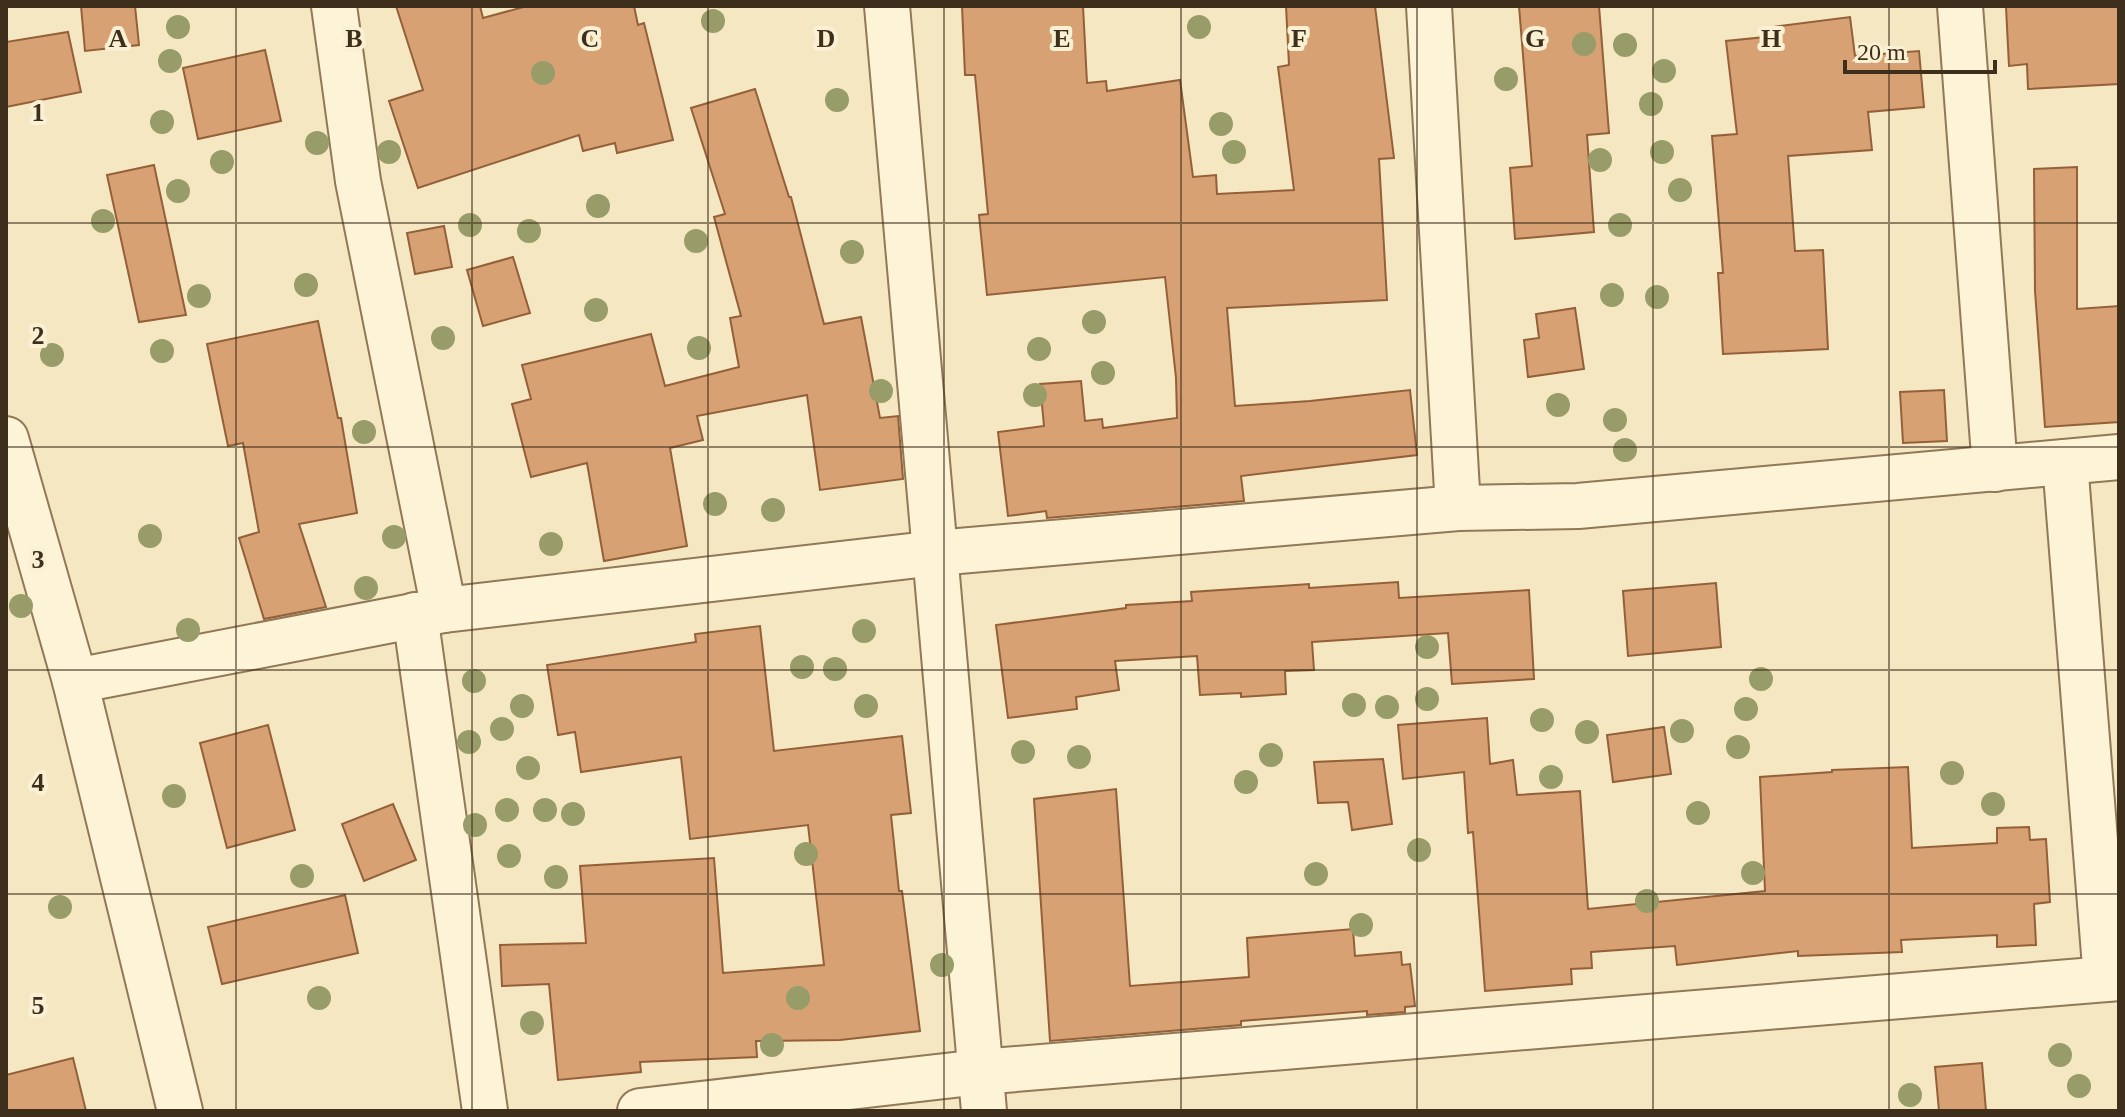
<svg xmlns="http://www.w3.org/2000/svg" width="2125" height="1117" font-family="Georgia,serif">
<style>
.building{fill:#d7a173;stroke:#936039;stroke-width:2}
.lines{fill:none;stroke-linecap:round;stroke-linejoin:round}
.minor-casing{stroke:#917856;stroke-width:48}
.minor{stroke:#fdf3d7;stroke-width:44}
.tree{fill:#989c69}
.grid{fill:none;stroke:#3e2e1c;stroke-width:2;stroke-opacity:0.55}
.grid-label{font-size:26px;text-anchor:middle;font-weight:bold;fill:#3e2e1c;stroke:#faf0d3;stroke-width:8;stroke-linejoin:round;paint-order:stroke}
</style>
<rect width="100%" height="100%" fill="#f4e7c2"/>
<g class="building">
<path d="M81,6H135L139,45L85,51Z"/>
<path d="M396,6H480L483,18L527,6H634L638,25L644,23L673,140L617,153L615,143L583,151L579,135L418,188L389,101L423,90Z"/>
<path d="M962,6H1083L1087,83L1106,81L1107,91L1180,80L1193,177L1216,175L1217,194L1294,190L1278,67L1289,65L1286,6H1375L1394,158L1379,159L1387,300L1227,308L1235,406L1310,401L1410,390L1417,455L1241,476L1244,501L1047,518L1046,511L1008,516L998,432L1044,426L1040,384L1081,381L1085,421L1102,419L1103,428L1177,418L1176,378L1165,277L987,295L979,215L988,214L975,75H965Z"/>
<path d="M1519,6H1599L1609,133L1587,135L1594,232L1515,239L1510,168L1532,166Z"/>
<path d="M2027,6H2119V84L2028,89L2027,64L2009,66L2006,7Z"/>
<path d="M1850,17L1855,56L1919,51L1924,107L1868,112L1872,150L1788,156L1795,251L1823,250L1828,349L1723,354L1718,273H1723L1712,136L1737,134L1726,41L1775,36L1773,27Z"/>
<path d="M68,32L81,92L6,107V42Z"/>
<path d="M265,50L281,121L198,139L183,68Z"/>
<path d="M755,89L789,197H791L824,324L861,317L880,418L898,416L903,479L820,490L807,395L697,416L703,440L670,448L687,546L604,561L587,463L531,477L512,404L531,399L522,365L651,334L665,386L739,367L730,318L741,316L714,217L725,214L691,108Z"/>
<path d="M154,165L186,315L139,322L107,175Z"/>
<path d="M2077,167V309L2119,306V422L2045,427L2035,291L2034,169Z"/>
<path d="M444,226L452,267L415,274L407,233Z"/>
<path d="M513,257L530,313L483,326L467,270Z"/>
<path d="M1575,308L1584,369L1528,377L1524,340L1539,338L1536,314Z"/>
<path d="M318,321L338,418H341L357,513L299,524L326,607L264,619L239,538L259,532L243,443L228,446L207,344Z"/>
<path d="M1944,390L1947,441L1903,443L1900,392Z"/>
<path d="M1398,582L1399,598L1529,590L1534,679L1452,684L1448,633L1312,642L1314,670L1285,671L1286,694L1241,697V693L1200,695L1197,656L1115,661L1119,690L1076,697L1077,709L1008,718L996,625L1126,608V605L1192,601L1191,592L1309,584V588Z"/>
<path d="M1716,583L1721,647L1628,656L1623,591Z"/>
<path d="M760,626L774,751L902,736L911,813L891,815L899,891H902L920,1031L840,1040L756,1041L757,1057L640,1062L641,1072L558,1080L549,984L502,986L500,945L586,943L580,866L714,858L723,973L824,965L808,825L690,839L681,757L581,772L575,732L558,735L547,665L696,642L695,634Z"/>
<path d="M1487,718L1490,764L1513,760L1517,795L1580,791L1588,909L1765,891L1760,777L1832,772V770L1908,767L1912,848L1997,843V828L2029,827L2030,840L2046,839L2050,902L2034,904L2036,945L1997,947V935L1901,940L1902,952L1798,956V951L1677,965L1675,946L1591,952L1592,968L1571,969L1572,984L1485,991L1473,832L1468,833L1464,772L1403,779L1398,725Z"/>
<path d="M268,725L295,830L227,848L200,743Z"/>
<path d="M1664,727L1671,774L1613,782L1607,735Z"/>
<path d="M1383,759L1392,824L1352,830L1348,802L1318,803L1314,762Z"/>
<path d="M1116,789L1130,986L1249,977L1247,938L1353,929L1355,956L1401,952L1402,965L1410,964L1415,1006L1405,1007V1012L1367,1015V1011L1241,1021V1025L1050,1041L1034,799Z"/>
<path d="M393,804L416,860L364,881L342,824Z"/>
<path d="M345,895L358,953L222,984L208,927Z"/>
<path d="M73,1058L86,1111H6V1075Z"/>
<path d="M1982,1063L1986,1111H1939L1935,1067Z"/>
</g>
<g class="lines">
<g class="minor-casing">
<g id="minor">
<path d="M334,6L358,181L444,610"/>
<path d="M887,6L984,1111"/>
<path d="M1429,6L1458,508"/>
<path d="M1960,6L1995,469"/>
<path d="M6,439L75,681L180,1111"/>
<path d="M2065,462L2106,979"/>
<path d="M415,615L485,1111"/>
<path d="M75,681L444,610L936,553L1458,508L1578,506L2119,457"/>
<path d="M640,1111L980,1072L2119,978"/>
</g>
</g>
<use href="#minor" class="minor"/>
</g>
<g class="tree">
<circle cx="713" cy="21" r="12"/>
<circle cx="178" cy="27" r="12"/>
<circle cx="1199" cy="27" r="12"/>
<circle cx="1584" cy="44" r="12"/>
<circle cx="1625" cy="45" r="12"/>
<circle cx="170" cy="61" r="12"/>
<circle cx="1664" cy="71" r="12"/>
<circle cx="543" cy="73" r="12"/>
<circle cx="1506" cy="79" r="12"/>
<circle cx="837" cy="100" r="12"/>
<circle cx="1651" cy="104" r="12"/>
<circle cx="162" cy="122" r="12"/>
<circle cx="1221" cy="124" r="12"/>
<circle cx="317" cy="143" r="12"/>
<circle cx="389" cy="152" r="12"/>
<circle cx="1234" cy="152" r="12"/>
<circle cx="1662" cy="152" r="12"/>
<circle cx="1600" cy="160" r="12"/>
<circle cx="222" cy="162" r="12"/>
<circle cx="1680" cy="190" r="12"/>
<circle cx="178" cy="191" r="12"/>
<circle cx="598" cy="206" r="12"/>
<circle cx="103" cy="221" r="12"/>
<circle cx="470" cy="225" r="12"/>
<circle cx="1620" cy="225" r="12"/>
<circle cx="529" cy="231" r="12"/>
<circle cx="696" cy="241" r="12"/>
<circle cx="852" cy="252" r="12"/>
<circle cx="306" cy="285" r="12"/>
<circle cx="1612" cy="295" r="12"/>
<circle cx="199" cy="296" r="12"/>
<circle cx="1657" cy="297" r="12"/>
<circle cx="596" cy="310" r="12"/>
<circle cx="1094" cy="322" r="12"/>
<circle cx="443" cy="338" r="12"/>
<circle cx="699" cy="348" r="12"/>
<circle cx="1039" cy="349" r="12"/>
<circle cx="162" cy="351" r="12"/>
<circle cx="52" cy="355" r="12"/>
<circle cx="1103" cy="373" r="12"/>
<circle cx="881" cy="391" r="12"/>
<circle cx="1035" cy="395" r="12"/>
<circle cx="1558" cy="405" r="12"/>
<circle cx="1615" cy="420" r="12"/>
<circle cx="364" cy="432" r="12"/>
<circle cx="1625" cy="450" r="12"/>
<circle cx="715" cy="504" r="12"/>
<circle cx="773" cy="510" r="12"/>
<circle cx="150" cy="536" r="12"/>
<circle cx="394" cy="537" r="12"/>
<circle cx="551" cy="544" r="12"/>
<circle cx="366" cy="588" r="12"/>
<circle cx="21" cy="606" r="12"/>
<circle cx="188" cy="630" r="12"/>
<circle cx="864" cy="631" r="12"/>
<circle cx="1427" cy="647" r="12"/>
<circle cx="802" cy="667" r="12"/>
<circle cx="835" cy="669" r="12"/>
<circle cx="1761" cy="679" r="12"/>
<circle cx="474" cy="681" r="12"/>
<circle cx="1427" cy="699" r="12"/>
<circle cx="1354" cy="705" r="12"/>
<circle cx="522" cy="706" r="12"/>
<circle cx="866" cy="706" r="12"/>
<circle cx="1387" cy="707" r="12"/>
<circle cx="1746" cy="709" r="12"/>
<circle cx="1542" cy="720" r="12"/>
<circle cx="502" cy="729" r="12"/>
<circle cx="1682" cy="731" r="12"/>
<circle cx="1587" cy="732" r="12"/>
<circle cx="469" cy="742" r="12"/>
<circle cx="1738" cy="747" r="12"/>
<circle cx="1023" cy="752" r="12"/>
<circle cx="1271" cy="755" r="12"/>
<circle cx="1079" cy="757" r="12"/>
<circle cx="528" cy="768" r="12"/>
<circle cx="1952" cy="773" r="12"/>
<circle cx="1551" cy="777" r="12"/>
<circle cx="1246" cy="782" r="12"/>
<circle cx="174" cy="796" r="12"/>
<circle cx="1993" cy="804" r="12"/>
<circle cx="507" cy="810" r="12"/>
<circle cx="545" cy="810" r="12"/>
<circle cx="1698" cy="813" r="12"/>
<circle cx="573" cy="814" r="12"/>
<circle cx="475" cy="825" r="12"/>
<circle cx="1419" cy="850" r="12"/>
<circle cx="806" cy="854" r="12"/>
<circle cx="509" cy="856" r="12"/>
<circle cx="1753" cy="873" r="12"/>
<circle cx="1316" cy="874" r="12"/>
<circle cx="302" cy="876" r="12"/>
<circle cx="556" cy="877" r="12"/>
<circle cx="1647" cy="901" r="12"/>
<circle cx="60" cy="907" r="12"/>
<circle cx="1361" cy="925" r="12"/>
<circle cx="942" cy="965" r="12"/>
<circle cx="319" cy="998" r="12"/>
<circle cx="798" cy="998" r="12"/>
<circle cx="532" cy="1023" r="12"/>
<circle cx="772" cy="1045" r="12"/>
<circle cx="2060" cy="1055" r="12"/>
<circle cx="2079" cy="1086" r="12"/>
<circle cx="1910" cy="1095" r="12"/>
</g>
<path class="grid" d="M236,6V1111M472,6V1111M708,6V1111M944,6V1111M1181,6V1111M1417,6V1111M1653,6V1111M1889,6V1111M6,223H2119M6,447H2119M6,670H2119M6,894H2119"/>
<g class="grid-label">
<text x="118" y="47">A</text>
<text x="354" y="47">B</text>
<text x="590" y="47">C</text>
<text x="826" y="47">D</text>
<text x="1062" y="47">E</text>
<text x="1299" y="47">F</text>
<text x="1535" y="47">G</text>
<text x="1771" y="47">H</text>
<text x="38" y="121">1</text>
<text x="38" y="344">2</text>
<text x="38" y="568">3</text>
<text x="38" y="791">4</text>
<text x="38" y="1014">5</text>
</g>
<rect width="2125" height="1117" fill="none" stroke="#3e2e1c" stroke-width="16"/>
<path d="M1845 60v12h150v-12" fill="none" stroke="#3e2e1c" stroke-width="4"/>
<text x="1857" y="60" font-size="24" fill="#3e2e1c" stroke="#faf0d3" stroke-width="6" paint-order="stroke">20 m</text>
</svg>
